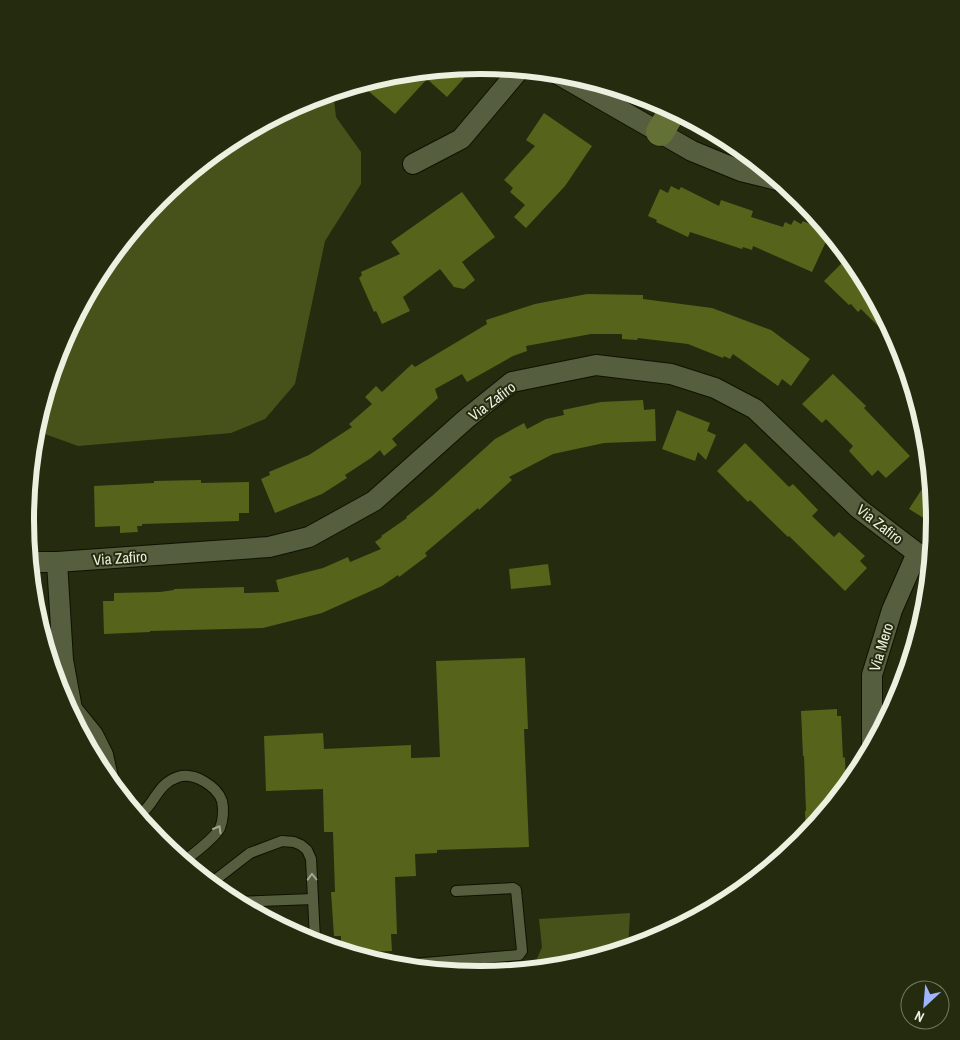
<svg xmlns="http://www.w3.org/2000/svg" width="960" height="1040" font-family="'Archivo Narrow',sans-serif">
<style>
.green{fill:#465219}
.building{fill:#55641a}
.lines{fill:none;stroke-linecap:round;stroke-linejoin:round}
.lane-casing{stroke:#0e1300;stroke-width:12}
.street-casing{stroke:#0e1300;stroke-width:22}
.secondary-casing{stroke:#0e1300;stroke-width:29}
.lane{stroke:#565e40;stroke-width:10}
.street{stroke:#565e40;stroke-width:20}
.secondary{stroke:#637036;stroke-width:28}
.oneway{stroke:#a0a790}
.labels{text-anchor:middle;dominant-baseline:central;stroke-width:4;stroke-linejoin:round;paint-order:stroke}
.street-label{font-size:15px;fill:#ebf0df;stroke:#252b0f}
.rim{fill:none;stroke:#ebf0df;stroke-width:6}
</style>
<rect width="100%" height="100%" fill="#252b0f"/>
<g class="green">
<path d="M333,91L336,117L361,152V184L325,241L295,384L265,419L231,433L78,446L34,430L60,346L102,267L158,198L227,142L306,100Z"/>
<path d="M630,913L628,948L568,966L529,970L533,968L542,947L539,919Z"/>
</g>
<g class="building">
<path d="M470,66L462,75L465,77L447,97L427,79L395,114L366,89L376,78L392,74Z"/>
<path d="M544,113L592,146L565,186L526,228L514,217L525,205L510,192L513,188L504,180L535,146L526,140Z"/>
<path d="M671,186L679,190L681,187L719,206L721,200L753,211L751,217L783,227L785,222L791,225L794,220L801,224L803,221L830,233L812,272L753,246L752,250L743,247L742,249L690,232L688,237L656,222L657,220L648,216L660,189L668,193Z"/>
<path d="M462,192L495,237L462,262L475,280L464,289L454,287L440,269L403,297L410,311L382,324L376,311L374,312L359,278L362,275L361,272L400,254L391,242Z"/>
<path d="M849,256L858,267L898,341L895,343L861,309L858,312L851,304L849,305L824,281Z"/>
<path d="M587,294L643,295V299L712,308L771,330L810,359L791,386L782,379L778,386L733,354L730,359L724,356L723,358L688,344L638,338L637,340L622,339V334H591L526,346L527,351L513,356L467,382L462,374L435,389L438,398L392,439L397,445L384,456L380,450L371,458L345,475L347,478L322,494L275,513L261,479L270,475L269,472L309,455L352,427L349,424L372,404L365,397L376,386L382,392L412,364L415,367L487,324L486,320L535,304Z"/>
<path d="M833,374L866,406L864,408L910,456L886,478L878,470L872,476L849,451L853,446L826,419L822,423L802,404Z"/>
<path d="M643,400L644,410L655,409L656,441L604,443L553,454L509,477L512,480L479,510L478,508L425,553L427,556L399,577L398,575L382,586L322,613L263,628L150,631V632L104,634L103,601H114V593L160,592L174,590V589L244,587V593L279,592L276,580L323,568L348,557L350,562L381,549L375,542L382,537L381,536L407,518L406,517L432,496L495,439L524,423L527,429L546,419L564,415L563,410L601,402Z"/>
<path d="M677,410L710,423L707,431L716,435L706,460L698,452L695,461L662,449Z"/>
<path d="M745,443L789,487L793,484L818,510L812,516L834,537L839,532L865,556L860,561L867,568L845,591L789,536L788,537L750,500L748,502L717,471Z"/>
<path d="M931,475L935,520V525L909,509Z"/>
<path d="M201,480V483L249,482V513H239V521L142,524V526H137L138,532L120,533V526L95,527L94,486L154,483V481Z"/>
<path d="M548,564L551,585L511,589L509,569Z"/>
<path d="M525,658L528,729H524L529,847L437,850V853L415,854L416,876L395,877L397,934H391L392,951L347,953L341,951V936H334L331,892H335L333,832H324L323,789L266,791L264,736L323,733L324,749L411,745V758L440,757L436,661Z"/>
<path d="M837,709V716H841L843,758L845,757L846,788L806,837L805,811H806L804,756H803L801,711Z"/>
</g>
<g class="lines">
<g class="lane-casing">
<g id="lane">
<path d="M136,815C139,813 144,812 146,809C157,797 160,783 178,777C194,772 217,786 222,801C224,809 223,821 220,828C214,839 193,854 183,862"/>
<path d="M214,881L227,898"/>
<path d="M210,884L250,853L282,841L294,842L301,845L307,850L311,859L315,939L313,943"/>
<path d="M234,902L313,899"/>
<path d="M389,966L519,955L522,951L516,890L513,888L456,891"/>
</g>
</g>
<g class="street-casing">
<g id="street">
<path d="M556,73L692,151L741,171L781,181"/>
<path d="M413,164L461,139L520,69"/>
<path d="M29,562H57L269,547L309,537L374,501L466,419L512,382L596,365L671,374L715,388L755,409L858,508L917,553L931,560"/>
<path d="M57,562L63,660L72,709L73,718"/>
<path d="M72,709L93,735L103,755L109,782"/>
<path d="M872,747V675L892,610L917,553"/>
</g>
</g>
<g class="secondary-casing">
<path id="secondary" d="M660,132L673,110"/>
</g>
<use href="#lane" class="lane"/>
<use href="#street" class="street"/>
<use href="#secondary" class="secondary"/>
</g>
<defs><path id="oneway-chevron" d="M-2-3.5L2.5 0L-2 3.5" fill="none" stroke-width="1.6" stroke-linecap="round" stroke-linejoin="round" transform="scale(1.25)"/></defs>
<g class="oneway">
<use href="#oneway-chevron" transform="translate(218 829) rotate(-60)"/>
<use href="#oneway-chevron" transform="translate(312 877) rotate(-92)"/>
</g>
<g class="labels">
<g class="street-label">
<text transform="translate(492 401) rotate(-37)">Via Zafiro</text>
<text transform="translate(880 524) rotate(38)">Via Zafiro</text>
<text transform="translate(120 558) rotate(-4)">Via Zafiro</text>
<text transform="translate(881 647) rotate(-73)">Via Mero</text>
</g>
</g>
<path d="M0 0H960V1040H0ZM34 520a446 446 0 1 1 892 0a446 446 0 1 1-892 0Z" fill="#252b0f" fill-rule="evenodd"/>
<path class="rim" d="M34 520a446 446 0 1 1 892 0a446 446 0 1 1-892 0Z"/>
<g transform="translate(925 1005) rotate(206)"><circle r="24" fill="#252b0f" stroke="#747a62"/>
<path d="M0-4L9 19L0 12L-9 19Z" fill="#9eb4fd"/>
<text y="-8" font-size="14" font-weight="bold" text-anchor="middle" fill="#ebf0df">N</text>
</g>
</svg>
